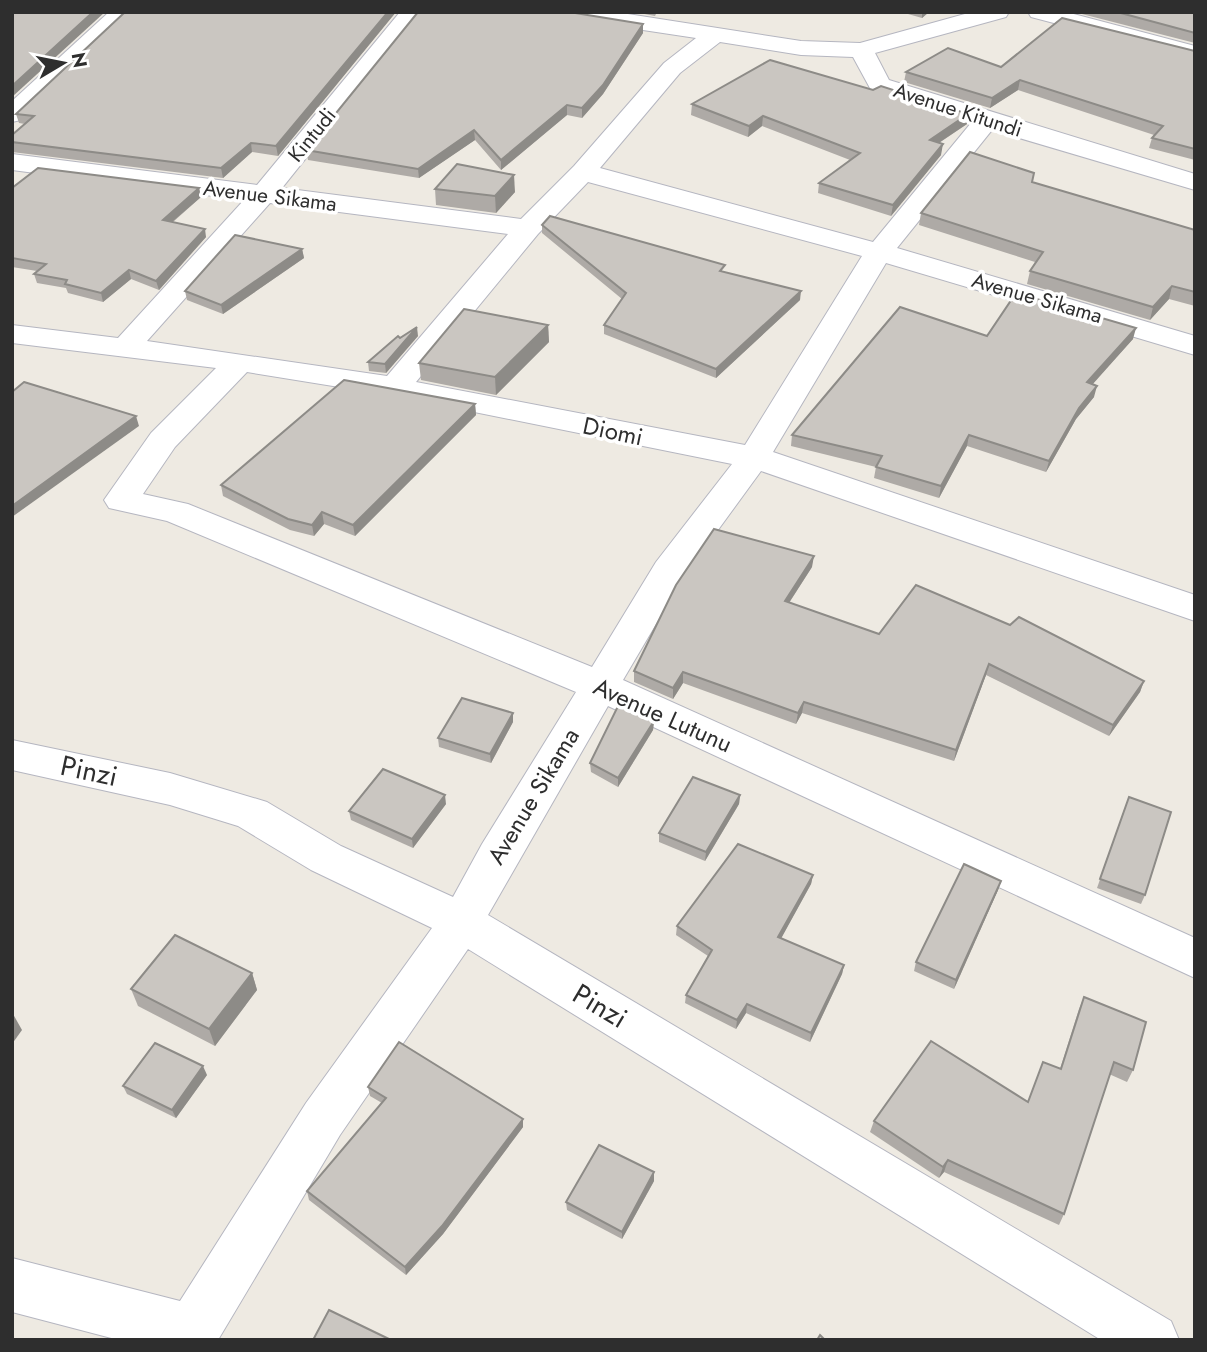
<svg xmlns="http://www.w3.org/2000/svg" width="1207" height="1352" font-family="Jost,sans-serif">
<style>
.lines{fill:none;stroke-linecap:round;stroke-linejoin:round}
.street-casing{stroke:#b5b6c0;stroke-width:2}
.street{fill:#fff;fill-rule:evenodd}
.wall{fill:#aeaaa6}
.shaded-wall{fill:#8d8b87}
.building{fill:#cac6c1;stroke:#8d8b87;stroke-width:2}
.labels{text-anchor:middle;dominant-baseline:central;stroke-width:7;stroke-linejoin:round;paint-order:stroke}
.far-street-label{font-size:21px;fill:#2e2e2e;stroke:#fff}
.street-label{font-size:24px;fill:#2e2e2e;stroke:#fff}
.near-street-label{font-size:28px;fill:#2e2e2e;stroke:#fff}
</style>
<rect width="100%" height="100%" fill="#eeeae2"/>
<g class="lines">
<g class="street-casing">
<g id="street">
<path d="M109,12H133L21,120L12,122V101Z"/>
<path d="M400,12H423L282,188L521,219L574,166L664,63L696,38L570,19L559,12H615L801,41L860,43L972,12H1009L1006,17L875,53L889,80L1195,174V190L992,130L897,248L1195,336V355L886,263L773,452L1195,595V621L761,471L683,578L623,680L1195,938V978L608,706L488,915L1171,1321L1179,1340H1101L468,949L340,1135L218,1340H119L12,1312V1258L180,1301L306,1103L432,928L311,870L238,826L170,805L12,770V740L170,773L267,802L341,846L453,897L482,844L576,692L167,521L109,508L104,500L151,433L216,368L12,343V325L118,338L244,200L12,170V154L257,185ZM720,42L801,55L853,57L871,90L971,123L873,242L600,168L680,73ZM588,182L862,256L745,445L416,382L538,234ZM270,203L508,234L387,376L147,341ZM247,372L395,396L732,464L656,562L592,667L188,504L143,494L175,447Z"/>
<path d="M1028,12H1066L1195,46V60L1031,17Z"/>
</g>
</g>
<use href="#street" class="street"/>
</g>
<g class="wall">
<path d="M396,12L278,156L252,152L223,178L12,152V135L25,124L19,123L16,114Z"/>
<path d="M634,12H657L655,16Z"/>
<path d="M901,12H929L922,18Z"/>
<path d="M1195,12V43L1078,13Z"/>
<path d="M643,24V33L603,94L582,118L567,115L501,170L475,140L419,178L308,160L306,150Z"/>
<path d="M1195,51V160L1149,148L1152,138L1154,135L1018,90L990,108L904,82L906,72L1001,67Z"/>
<path d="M873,90L968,114L967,124L939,143L941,155L891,216L818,193L819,183L850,160L762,126L748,137L691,115L692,104Z"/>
<path d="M1032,182L1195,230V306L1169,299L1150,320L1027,284L1030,271L1035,262L919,225L921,213Z"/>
<path d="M12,188H199L201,197L173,222L206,237L159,290L131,279L103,302L68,293L66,288L37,283L34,274L37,271L12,267Z"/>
<path d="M435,189L515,192L496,213L436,205Z"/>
<path d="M542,225L800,300L716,378L604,334V325L622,299L542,233Z"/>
<path d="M302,249L304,258L223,314L187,300L185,291Z"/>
<path d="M548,325L549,342L496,395L421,380L419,363Z"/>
<path d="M418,336L386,373L369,371L368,362L400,338Z"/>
<path d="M987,336L1133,339L1092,384L1094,397L1076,419L1046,472L967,446L939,498L874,478L876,467L791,446L792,435Z"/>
<path d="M475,404L476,415L355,536L324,524L314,536L290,530L223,496L221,485Z"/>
<path d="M812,567L789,603L879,634L1010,625L1144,681L1140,692L1109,736L986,675L954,761L802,713L796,724L683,683L673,699L634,682V671Z"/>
<path d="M513,713V722L491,763L439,747L438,738Z"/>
<path d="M654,721L653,730L618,787L591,772L590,763Z"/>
<path d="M740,795L739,804L705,861L659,842V833Z"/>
<path d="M1129,797L1145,895L1141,904L1097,888Z"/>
<path d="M446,804L413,848L351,820L349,811Z"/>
<path d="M813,875L811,884L781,938L844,965L842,974L810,1042L746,1013L736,1029L685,1003L686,995L708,956L676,935L677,926Z"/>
<path d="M1001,881L998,890L954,989L914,971L916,962Z"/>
<path d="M252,973L257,990L215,1046L138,1006L131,989Z"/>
<path d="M1084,997L1133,1070L1127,1082L1109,1074L1064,1214L1059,1225L944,1172L939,1178L870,1132L874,1121L1027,1102L1060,1069L1079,1009Z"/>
<path d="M207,1075L176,1118L127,1094L123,1086Z"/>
<path d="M368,1087L523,1127L443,1234L406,1275L309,1200L307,1191L382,1103L370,1096Z"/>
<path d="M654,1181L622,1239L567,1210L566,1202Z"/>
</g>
<g class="shaded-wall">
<path d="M93,12H105L12,97V86Z"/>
<path d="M388,12H396L278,156L276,146Z"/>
<path d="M922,12H929L922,18Z"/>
<path d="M643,24V33L603,94L582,118V108Z"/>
<path d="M1020,80L1018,90L990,108L992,98Z"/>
<path d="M567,105V115L501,170V160Z"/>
<path d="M968,114L967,124L928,150L930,140Z"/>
<path d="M763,116L762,126L748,137L749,126Z"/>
<path d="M474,130L475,140L419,178L418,169Z"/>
<path d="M251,143L252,152L223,178L221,168Z"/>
<path d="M943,144L941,155L891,216L893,205Z"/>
<path d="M514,175L515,192L496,213L495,196Z"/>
<path d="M199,188L201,197L165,228L163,220Z"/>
<path d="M205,229L206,237L159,290L156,281Z"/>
<path d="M302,249L304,258L223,314L221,305Z"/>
<path d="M129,270L131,279L103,302L101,293Z"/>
<path d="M1172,286L1169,299L1150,320L1153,307Z"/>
<path d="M801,291L800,300L716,378V369Z"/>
<path d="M548,325L549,342L496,395L495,377Z"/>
<path d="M417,327L418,336L386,373L385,364Z"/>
<path d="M1136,328L1133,339L1084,394L1087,382Z"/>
<path d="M1097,386L1094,397L1076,419L1046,472L1049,461L1079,408Z"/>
<path d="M475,404L476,415L355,536L353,525Z"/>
<path d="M136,416L139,426L12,517V506Z"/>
<path d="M969,435L967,446L939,498L941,486Z"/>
<path d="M322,512L324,524L314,536L312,525Z"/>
<path d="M814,556L812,567L783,612L785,601Z"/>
<path d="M989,664L986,675L954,761L956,750Z"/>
<path d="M683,672V683L673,699V688Z"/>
<path d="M1144,681L1140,692L1109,736L1113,725Z"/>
<path d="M804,702L802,713L796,724L798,713Z"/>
<path d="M513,713V722L491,763L490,754Z"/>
<path d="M654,721L653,730L618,787V778Z"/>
<path d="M445,795L446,804L413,848L412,839Z"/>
<path d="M740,795L739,804L705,861L706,852Z"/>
<path d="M813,875L811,884L777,946L778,937Z"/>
<path d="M1001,881L998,890L954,989L956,980Z"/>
<path d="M844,965L842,974L810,1042L811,1033Z"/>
<path d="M252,973L257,990L215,1046L209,1029Z"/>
<path d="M747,1004L746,1013L736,1029L737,1020Z"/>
<path d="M13,1014L22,1030L12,1044V1015Z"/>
<path d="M203,1066L207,1075L176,1118L172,1110Z"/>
<path d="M523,1119V1127L443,1234L406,1275L405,1267Z"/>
<path d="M948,1160L944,1172L939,1178L943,1167Z"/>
<path d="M654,1172V1181L622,1239V1232Z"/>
</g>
<g class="building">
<path d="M12,12H93L12,86Z"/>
<path d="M125,12H388L276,146L251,143L221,168L12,142V135L34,116L16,114Z"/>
<path d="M418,12H569L643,24L603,85L582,108L567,105L501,160L474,130L418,169L306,150Z"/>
<path d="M1117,12H1195V33Z"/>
<path d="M1062,18L1195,51V149L1152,138L1163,126L1020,80L992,98L906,72L948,48L1001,67Z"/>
<path d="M770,60L873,90L881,86L968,114L930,140L943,144L893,205L819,183L860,153L763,116L749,126L692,104Z"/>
<path d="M970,152L1034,173L1032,182L1195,230V292L1172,286L1153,307L1030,271L1043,252L921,213Z"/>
<path d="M457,164L514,175L495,196L435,189Z"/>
<path d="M38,168L199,188L163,220L205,229L156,281L129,270L101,293L65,284L67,280L34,274L46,264L12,258V188Z"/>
<path d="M550,216L725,265L720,271L801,291L716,369L604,325L626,293L542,225Z"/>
<path d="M235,235L302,249L221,305L185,291Z"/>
<path d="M1016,293L1136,328L1087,382L1097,386L1079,408L1049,461L969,435L941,486L876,467L882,456L792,435L900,307L987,336Z"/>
<path d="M464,309L548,325L495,377L419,363Z"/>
<path d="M417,327L385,364L368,362L398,336L400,338Z"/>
<path d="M344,380L475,404L353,525L322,512L312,525L288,519L221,485Z"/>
<path d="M24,382L136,416L12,506V392Z"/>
<path d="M714,529L814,556L785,601L879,634L916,585L1010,625L1019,617L1144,681L1113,725L989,664L956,750L804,702L798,713L683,672L673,688L634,671L676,585Z"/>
<path d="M462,698L513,713L490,754L438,738Z"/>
<path d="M619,704L654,721L618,778L590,763Z"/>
<path d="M383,769L445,795L412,839L349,811Z"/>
<path d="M693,777L740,795L706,852L659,833Z"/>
<path d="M1129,797L1171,812L1145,895L1100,879Z"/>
<path d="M738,844L813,875L778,937L844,965L811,1033L747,1004L737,1020L686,995L712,950L677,926Z"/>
<path d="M964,864L1001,881L956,980L916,962Z"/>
<path d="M175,935L252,973L209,1029L131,989Z"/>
<path d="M1084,997L1146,1022L1133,1070L1114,1062L1064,1214L948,1160L943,1167L874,1121L931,1041L1028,1102L1043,1062L1061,1069Z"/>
<path d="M399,1042L523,1119L442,1226L405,1267L307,1191L386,1098L368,1087Z"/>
<path d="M155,1043L203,1066L172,1110L123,1086Z"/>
<path d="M599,1145L654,1172L622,1232L566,1202Z"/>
<path d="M329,1310L391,1340H313Z"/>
<path d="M820,1335L825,1340H817Z"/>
</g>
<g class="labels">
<g class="far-street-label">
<text transform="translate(958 110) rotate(18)">Avenue Kitundi</text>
<text transform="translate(312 135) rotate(-51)">Kintudi</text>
<text transform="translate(270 196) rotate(7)">Avenue Sikama</text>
<text transform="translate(1037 298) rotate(16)">Avenue Sikama</text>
</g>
<g class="street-label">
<text transform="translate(613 431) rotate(12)">Diomi</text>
<text transform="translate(663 715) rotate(24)">Avenue Lutunu</text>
<text transform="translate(533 796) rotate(-59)">Avenue Sikama</text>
</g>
<g class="near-street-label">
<text transform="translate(89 771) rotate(12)">Pinzi</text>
<text transform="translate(600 1006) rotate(31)">Pinzi</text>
</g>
</g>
<rect width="1207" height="1352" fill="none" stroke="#2e2e2e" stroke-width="28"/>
<g transform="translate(63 63) rotate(80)" stroke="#ffffff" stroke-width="5" paint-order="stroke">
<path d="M0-5L12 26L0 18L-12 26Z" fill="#2e2e2e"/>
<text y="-10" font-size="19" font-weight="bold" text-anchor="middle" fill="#2e2e2e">N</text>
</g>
</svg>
